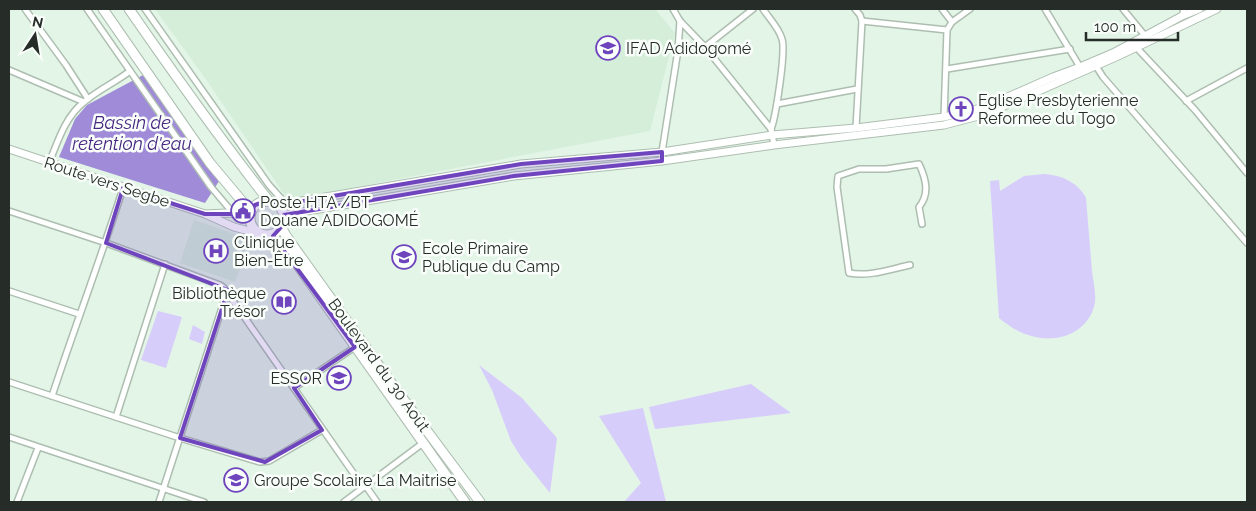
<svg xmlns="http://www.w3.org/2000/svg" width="1256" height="511" font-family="Raleway,sans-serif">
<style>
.built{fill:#d5eeda}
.green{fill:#d7cdfb}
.water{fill:#9f8bd8}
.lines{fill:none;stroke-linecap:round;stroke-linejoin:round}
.street-casing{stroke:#adbeb1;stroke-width:8}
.secondary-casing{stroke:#adbeb1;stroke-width:9}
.highway-casing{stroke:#adbeb1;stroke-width:11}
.street{stroke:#fff;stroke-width:5}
.secondary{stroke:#fff;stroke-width:7}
.highway{stroke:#fff;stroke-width:9}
.marked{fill:#6e45bd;fill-opacity:0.2;stroke:#6e45bd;stroke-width:4;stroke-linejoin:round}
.labels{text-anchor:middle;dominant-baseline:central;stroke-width:5;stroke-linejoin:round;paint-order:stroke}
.poi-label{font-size:16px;fill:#262d28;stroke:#fafefb;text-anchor:start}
.street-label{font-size:16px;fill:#262d28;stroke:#fafefb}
.water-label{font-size:18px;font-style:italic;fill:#482882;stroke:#fafefb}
</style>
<rect width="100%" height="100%" fill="#e3f5e7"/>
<g class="built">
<path d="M155,9H655L675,33L650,131L288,200L205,78Z"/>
<path d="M194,220L252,240L235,282L180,263Z"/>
</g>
<g class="green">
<path d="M1044,174C1061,175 1078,182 1086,198C1088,222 1090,247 1092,271C1093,280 1096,292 1095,302C1092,322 1075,336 1055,338C1033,340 1016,332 999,318L990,181L999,180L1000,191L1024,176Z"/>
<path d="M158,311L182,317L166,368L141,360Z"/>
<path d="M193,325L205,332L202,344L189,339Z"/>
<path d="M479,365L522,398L557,438L550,493L521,457L511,441L492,390Z"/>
<path d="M751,384L791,413L655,429L649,407Z"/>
<path d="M643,408L666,502H624L641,483L599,416Z"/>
</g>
<path class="water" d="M145,74L221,178L205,203L59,157L75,119L87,105Z"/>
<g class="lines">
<g class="street-casing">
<g id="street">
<path d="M25,9L66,65L88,99"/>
<path d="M87,9L211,187L233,213"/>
<path d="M145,9L269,185L286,204"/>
<path d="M673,9L680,21L705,47L771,129L774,145"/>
<path d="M763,9C769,18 779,28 782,39C786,51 776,116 771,129"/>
<path d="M855,9L860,15L862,21L856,128"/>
<path d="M942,9L952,22L947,30L944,117"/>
<path d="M1045,9L1080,67"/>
<path d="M1123,9L1146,37"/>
<path d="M1182,16L1184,9"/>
<path d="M862,21L947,30"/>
<path d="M952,22L970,9"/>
<path d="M1136,47L1195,110L1247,173"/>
<path d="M678,50L697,45L705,47L753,9"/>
<path d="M1096,66L1103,77L1247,243"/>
<path d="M947,69L1070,49"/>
<path d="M9,70L84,102"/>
<path d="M1186,101L1247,68"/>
<path d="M777,104L857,89"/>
<path d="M662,161V152L678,50L680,21"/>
<path d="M49,163C58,141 65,117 84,102C98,90 116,82 130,71"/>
<path d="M9,211L106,243L220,285L224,288L363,487"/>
<path d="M910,265C891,269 869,277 849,273L837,187L838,176L859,169H886L919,164C926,179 930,194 919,207L922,224"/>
<path d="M9,291L79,314"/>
<path d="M9,382L180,438L260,462L269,461L322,430"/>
<path d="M294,388L355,347"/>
<path d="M52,396C75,326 101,258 123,188"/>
<path d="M116,417L165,264"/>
<path d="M9,437L204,502"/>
<path d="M365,485L377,502"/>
<path d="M17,502L38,448"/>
<path d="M159,502L227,292"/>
<path d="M344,502L423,443"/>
</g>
</g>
<g class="secondary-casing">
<g id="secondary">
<path d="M9,149L205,214L234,227L260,234"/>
<path d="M278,205L521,164L662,152L772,135L856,128L944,117L985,107L1053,77L1080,67L1113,53L1182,16L1199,9"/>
<path d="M206,214L226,213L250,214"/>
<path d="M284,215L514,176L662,161L774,145L944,125L986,114L1116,57L1217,9"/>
</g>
</g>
<g class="highway-casing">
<g id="highway">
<path d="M103,9L210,163L251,212"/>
<path d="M129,9C174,74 220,139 269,201"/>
<circle cx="267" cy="218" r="17"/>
<path d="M283,225V231L291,243L395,388L480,502"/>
<path d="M271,235L292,257L465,502"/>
</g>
</g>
<use href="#street" class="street"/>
<use href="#secondary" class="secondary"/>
<use href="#highway" class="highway"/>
</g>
<path class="marked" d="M662,152V161L514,176L284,215L283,225L273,236L355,347L294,388L322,430L265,462L180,438L228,290L106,243L123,188L205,214H249L255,205L266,201L286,204L521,164Z"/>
<defs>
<g id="university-ring" transform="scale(1.25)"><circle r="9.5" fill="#fafefb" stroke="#6e45bd" stroke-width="1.5"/><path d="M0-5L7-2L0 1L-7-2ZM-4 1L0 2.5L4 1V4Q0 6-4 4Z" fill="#6e45bd"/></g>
<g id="church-ring" transform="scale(1.25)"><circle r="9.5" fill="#fafefb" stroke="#6e45bd" stroke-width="1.5"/><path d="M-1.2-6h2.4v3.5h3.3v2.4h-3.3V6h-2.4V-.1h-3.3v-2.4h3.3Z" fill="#6e45bd"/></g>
<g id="civic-ring" transform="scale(1.25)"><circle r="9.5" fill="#fafefb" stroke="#6e45bd" stroke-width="1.5"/><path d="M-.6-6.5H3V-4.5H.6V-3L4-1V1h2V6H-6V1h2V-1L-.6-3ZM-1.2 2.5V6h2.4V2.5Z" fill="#6e45bd"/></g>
<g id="hospital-ring" transform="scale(1.25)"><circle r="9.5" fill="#fafefb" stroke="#6e45bd" stroke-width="1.5"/><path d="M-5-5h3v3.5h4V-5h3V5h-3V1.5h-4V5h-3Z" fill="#6e45bd"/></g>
<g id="school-ring" transform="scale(1.25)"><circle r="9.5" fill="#fafefb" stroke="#6e45bd" stroke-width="1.5"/><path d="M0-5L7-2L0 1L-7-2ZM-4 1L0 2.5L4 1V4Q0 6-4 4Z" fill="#6e45bd"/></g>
<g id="library-ring" transform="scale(1.25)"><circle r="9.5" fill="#fafefb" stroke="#6e45bd" stroke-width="1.5"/><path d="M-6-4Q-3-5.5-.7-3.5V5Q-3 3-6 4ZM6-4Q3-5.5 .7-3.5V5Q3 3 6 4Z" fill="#6e45bd"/></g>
</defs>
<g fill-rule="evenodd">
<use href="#university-ring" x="608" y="48"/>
<use href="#church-ring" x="961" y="109"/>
<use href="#civic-ring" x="243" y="211"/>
<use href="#hospital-ring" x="216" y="251"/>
<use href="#school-ring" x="404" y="257"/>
<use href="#library-ring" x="284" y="302"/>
<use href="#school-ring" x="339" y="378"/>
<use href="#school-ring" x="236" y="480"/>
</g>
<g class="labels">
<g class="poi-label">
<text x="626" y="48">IFAD Adidogomé</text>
<text x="978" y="100">Eglise Presbyterienne<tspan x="978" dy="18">Reformee du Togo</tspan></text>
<text x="260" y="202">Poste HTA /BT<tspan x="260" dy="18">Douane ADIDOGOMÉ</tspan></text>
<text x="234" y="242">Clinique<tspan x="234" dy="18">Bien-Être</tspan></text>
<text x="422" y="248">Ecole Primaire<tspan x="422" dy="18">Publique du Camp</tspan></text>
<text x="266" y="293" text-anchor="end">Bibliothèque<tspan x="266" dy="18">Trésor</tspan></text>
<text x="322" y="378" text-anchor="end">ESSOR</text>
<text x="254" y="480">Groupe Scolaire La Maitrise</text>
</g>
<g class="street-label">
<text transform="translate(107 182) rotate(18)">Route vers Segbe</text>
<text transform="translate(379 365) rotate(54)">Boulevard du 30 Août</text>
</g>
<g class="water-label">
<text x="132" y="122">Bassin de<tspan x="132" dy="21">retention d'eau</tspan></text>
</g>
</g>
<rect width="1256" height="511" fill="none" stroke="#262d28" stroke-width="20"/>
<g transform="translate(35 35) rotate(12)" stroke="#fafefb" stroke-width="4" paint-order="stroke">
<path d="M0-4L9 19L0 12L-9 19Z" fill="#262d28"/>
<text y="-8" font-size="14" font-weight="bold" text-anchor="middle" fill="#262d28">N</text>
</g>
<path d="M1086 32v8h92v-8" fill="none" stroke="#262d28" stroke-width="2.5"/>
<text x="1094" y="32" font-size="15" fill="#262d28" stroke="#fafefb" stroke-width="4" paint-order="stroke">100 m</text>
</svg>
